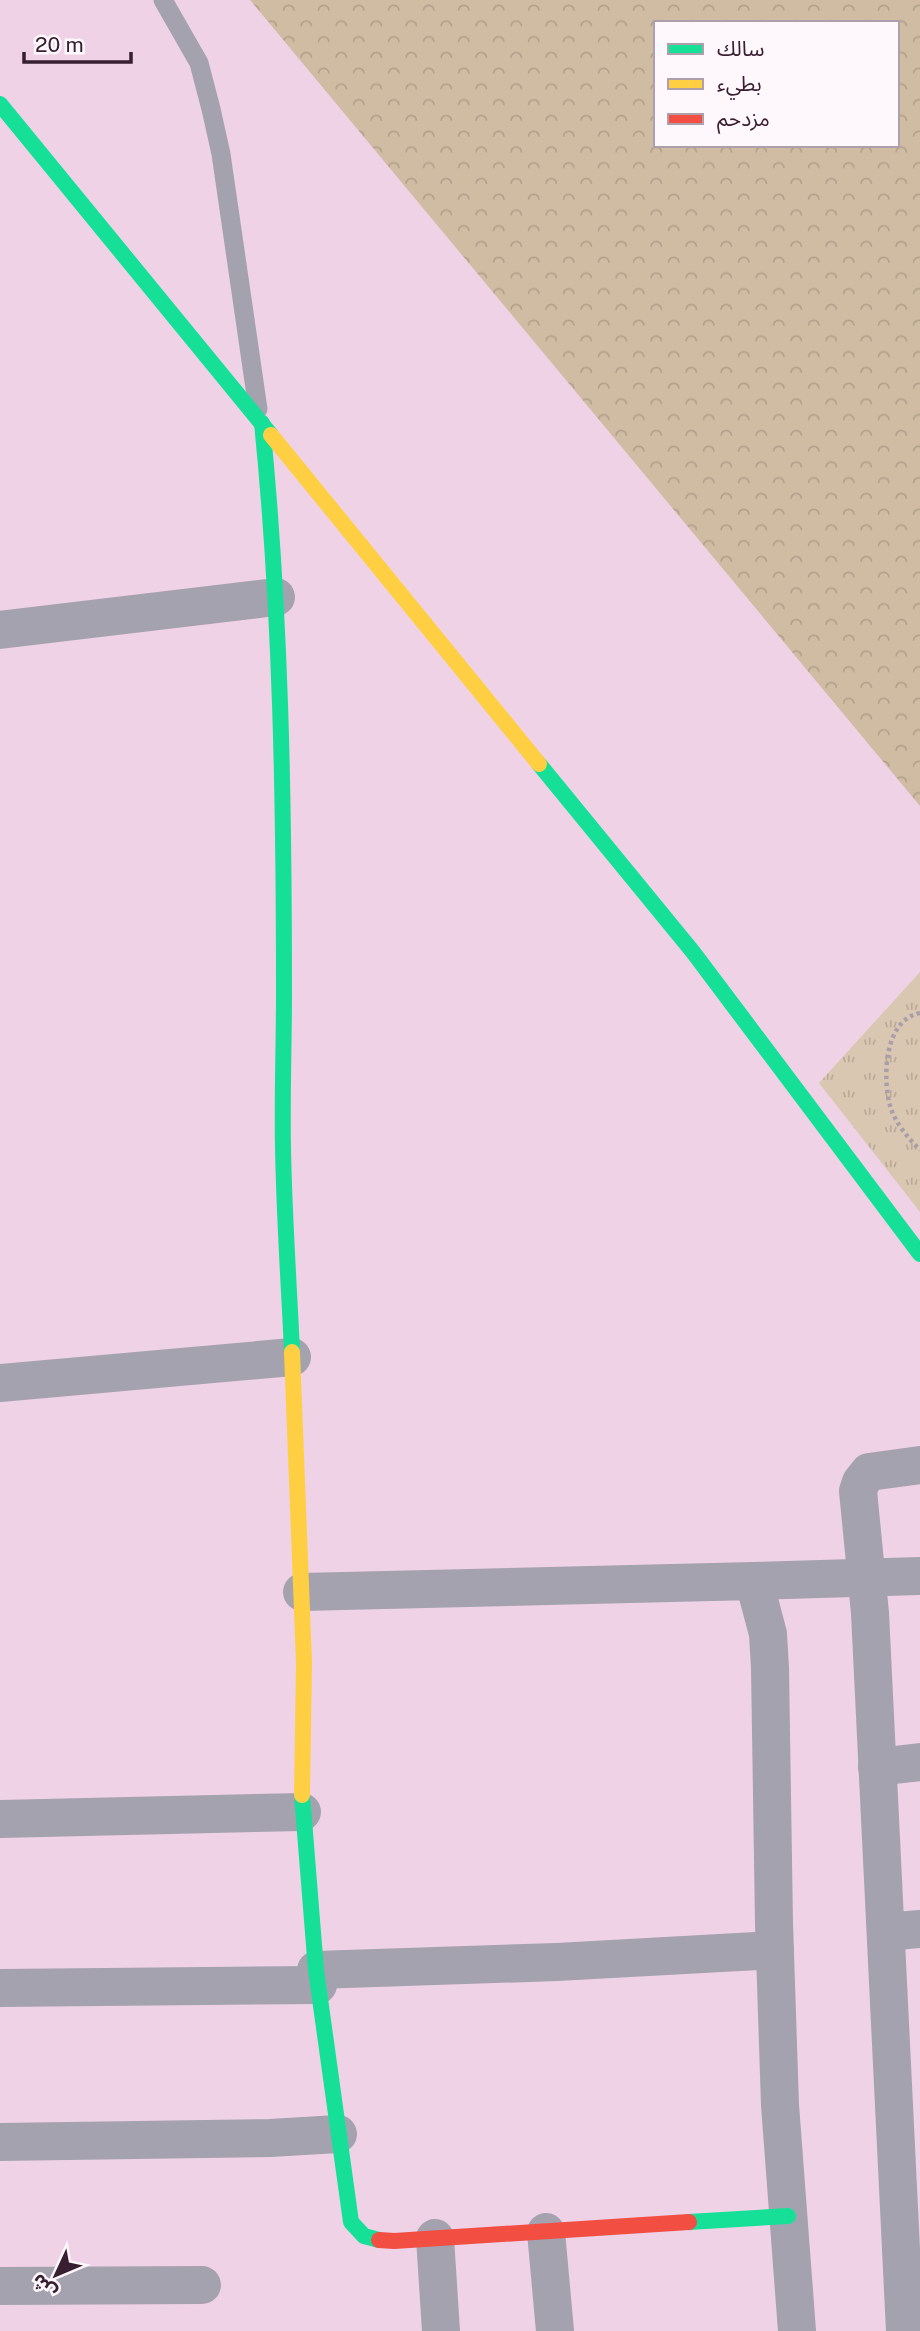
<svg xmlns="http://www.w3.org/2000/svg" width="920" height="2331" font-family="'Public Sans','Noto Sans Arabic',sans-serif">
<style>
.forest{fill:url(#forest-crowns);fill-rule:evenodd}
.park{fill:url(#park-tufts)}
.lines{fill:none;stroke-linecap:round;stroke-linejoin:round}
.path{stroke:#a89faa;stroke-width:4.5;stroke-dasharray:3.5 3.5;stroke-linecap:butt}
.lane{stroke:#a5a2af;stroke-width:19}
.street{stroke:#a5a2af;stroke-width:38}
.fast{stroke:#16e098;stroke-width:16}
.slow{stroke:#ffcf43;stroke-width:16}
.jam{stroke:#f24e42;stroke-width:16}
</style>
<defs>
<pattern id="forest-crowns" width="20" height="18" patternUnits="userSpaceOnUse" patternTransform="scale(1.75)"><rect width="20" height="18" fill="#d0bca2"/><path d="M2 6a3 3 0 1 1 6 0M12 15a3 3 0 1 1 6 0" fill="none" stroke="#b3a18c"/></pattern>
<pattern id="park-tufts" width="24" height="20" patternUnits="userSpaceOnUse" patternTransform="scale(1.75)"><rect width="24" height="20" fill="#dac7b2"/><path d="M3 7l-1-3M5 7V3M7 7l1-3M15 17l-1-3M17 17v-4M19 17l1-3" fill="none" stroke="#bcaa99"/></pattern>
</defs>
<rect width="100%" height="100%" fill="#efd2e6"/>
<path class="forest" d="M250,0H920V806ZM656,23H897V145H656Z"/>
<path class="park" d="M920,972V1212L819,1083Z"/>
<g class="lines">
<path class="path" d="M920,1013C883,1020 882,1081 891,1109C897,1125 908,1138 920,1150"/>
<path class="lane" d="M163,0L199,63L211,109L221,154L258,409"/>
<g class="street">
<path d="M0,630L276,597"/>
<path d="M0,1383L292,1357"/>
<path d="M754,1581L920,1576"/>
<path d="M302,1592L754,1581L768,1634L770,1668L774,1923L780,2105L797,2331"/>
<path d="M877,1767L920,1762"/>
<path d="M0,1819L302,1812"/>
<path d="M886,1932L920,1929"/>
<path d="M316,1970L557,1962L775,1950"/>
<path d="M0,1988L318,1985"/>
<path d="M0,2142L270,2138L338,2134"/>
<path d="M546,2232L555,2331"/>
<path d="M435,2238L441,2331"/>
<path d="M0,2286L202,2285"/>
<path d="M905,2331L870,1613L858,1491L861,1482L869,1472L920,1465"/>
</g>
<g class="fast">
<path d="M0,104L271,435"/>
<path d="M262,423C281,612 284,803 284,993C284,1044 282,1095 283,1146C284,1215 289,1284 292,1352"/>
<path d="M539,764L693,952L920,1254"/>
<path d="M302,1795L316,1970L351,2222L364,2236L379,2240"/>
<path d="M689,2222L788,2216"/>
</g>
<g class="slow">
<path d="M271,435L539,764"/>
<path d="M292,1352L304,1663L302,1795"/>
</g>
<path class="jam" d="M379,2240L394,2241L689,2222"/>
</g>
<rect x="654" y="21" width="245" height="126" fill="#fef7fc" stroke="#aea0aa" stroke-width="2"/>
<rect x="668" y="44" width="35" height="10" fill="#16e098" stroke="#aea0aa" stroke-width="2"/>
<text x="717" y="56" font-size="21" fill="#371e30">سالك</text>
<rect x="668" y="79" width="35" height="10" fill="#ffcf43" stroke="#aea0aa" stroke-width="2"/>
<text x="717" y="91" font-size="21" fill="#371e30">بطيء</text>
<rect x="668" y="114" width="35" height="10" fill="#f24e42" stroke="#aea0aa" stroke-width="2"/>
<text x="717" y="126" font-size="21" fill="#371e30">مزدحم</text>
<g transform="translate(56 2275) rotate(226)" stroke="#fef7fc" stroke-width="5" paint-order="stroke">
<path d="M0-5L12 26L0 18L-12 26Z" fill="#371e30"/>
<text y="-10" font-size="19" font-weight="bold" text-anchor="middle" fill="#371e30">ش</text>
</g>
<path d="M24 52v10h107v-10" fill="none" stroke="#371e30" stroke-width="3.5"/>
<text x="35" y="52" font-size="21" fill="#371e30" stroke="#fef7fc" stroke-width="5" paint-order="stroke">20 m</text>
</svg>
